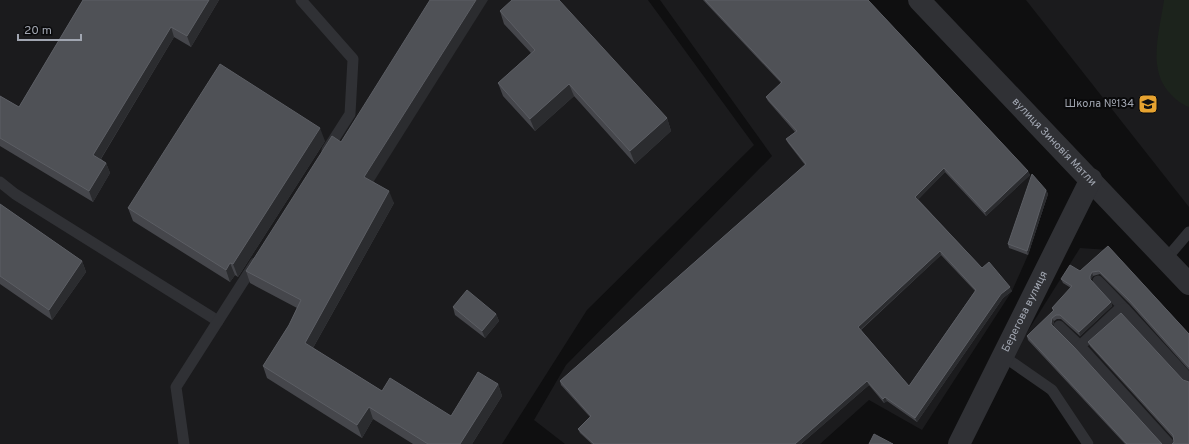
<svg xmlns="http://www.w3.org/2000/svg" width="1189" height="444" font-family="Overpass,sans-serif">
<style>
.built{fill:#1b1b1d}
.green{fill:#1c231c}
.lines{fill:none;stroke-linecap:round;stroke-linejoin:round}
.lane{stroke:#303135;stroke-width:11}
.street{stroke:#303135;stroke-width:22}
.wall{fill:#45464b;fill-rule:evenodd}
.shaded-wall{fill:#2b2c2f}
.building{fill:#4f5156;stroke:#5c5e64;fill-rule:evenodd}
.labels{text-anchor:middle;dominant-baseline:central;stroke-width:4;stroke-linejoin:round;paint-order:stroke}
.poi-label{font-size:11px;fill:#a1a6b1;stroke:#0a0a0b;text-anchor:end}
.street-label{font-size:11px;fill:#a1a6b1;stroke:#0a0a0b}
</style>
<rect width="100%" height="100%" fill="#0f0f10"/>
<g class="built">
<path d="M0,0H648L754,145L587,310L502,444H0Z"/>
<path d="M660,0H865L1048,194L1028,255L1012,291L922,430L869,400L820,444H565L534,420L566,365L772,156Z"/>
<path d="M1026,0H1189V207Z"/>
<path d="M1080,248L1109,250L1189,336V444H1094L1012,356Z"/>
</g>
<path class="green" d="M1164,0H1189V107C1180,104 1173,97 1167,90C1148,65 1160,29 1164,0Z"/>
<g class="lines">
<g class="lane">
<path d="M301,0L353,59L350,114L327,150"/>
<path d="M0,182L15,194L218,321"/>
<path d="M1166,259L1189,232"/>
<path d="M1098,281L1125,309"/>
<path d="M1059,326L1080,346"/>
<path d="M1003,356L1052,390L1088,444"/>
<path d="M184,444L176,387L255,263"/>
<path d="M1169,444L1080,346L1118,310L1125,309L1189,379"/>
</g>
<g class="street">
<path id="s1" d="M919,0L1189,284"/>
<path id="s2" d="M959,444L1091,179"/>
</g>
</g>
<g class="wall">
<path d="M83,0H219L191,47L174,37L101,159L106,163L110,173L93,202L0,146V96L19,107Z"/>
<path d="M703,0H868L1028,171L1030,175L986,216L945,172L918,199L982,268L1012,291L1003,298L917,422L887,401L884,403L869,385L801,444H592L580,433L578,429L590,417L561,385L560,381L805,165L788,143L786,139L795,132L768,101L766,97L781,83ZM941,255L975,291L909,386L861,330Z"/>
<path d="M500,11L667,118L671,131L635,164L574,96L535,131L503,96L498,83L531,53L504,24Z"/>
<path d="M325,141L238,277L235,275L230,282L133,221L128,208Z"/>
<path d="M341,142L374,182L394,203L313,348L382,391L451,416L498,384L502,396L472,444H413L373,419L362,438L267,378L263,366L289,325L297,308L250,283L246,271Z"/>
<path d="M1046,190L1048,194L1028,255L1009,248L1008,244Z"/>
<path d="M0,204L82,261L86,272L52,320L0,284Z"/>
<path d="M1108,246L1189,334V370L1130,304L1100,274L1093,276L1091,279V281L1111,302L1112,306L1080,336L1061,319H1057L1054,321L1053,326L1162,444H1125L1028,340L1027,336L1053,311L1052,308L1071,288L1063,283L1061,279L1080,271Z"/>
<path d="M453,307L496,314L499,321L485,338L455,315Z"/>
<path d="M1088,342L1183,380L1174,442V439L1090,346Z"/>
</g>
<g class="shaded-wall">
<path d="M209,0H219L191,47L187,36Z"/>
<path d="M476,0H488L369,189L364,177Z"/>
<path d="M171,27L174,37L97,165L93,155Z"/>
<path d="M569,84L574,96L535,131L530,119Z"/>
<path d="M667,118L671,131L635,164L630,151Z"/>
<path d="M320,128L325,141L238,277L233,264Z"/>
<path d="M106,163L110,173L93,202L89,191Z"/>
<path d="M944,168L945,172L917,201L915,197Z"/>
<path d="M1028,171L1030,175L986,216L985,212Z"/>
<path d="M1046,190L1048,194L1028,255L1027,251Z"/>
<path d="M389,191L394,203L309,355L305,343Z"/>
<path d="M940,251L941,255L859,331L858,327Z"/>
<path d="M82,261L86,272L52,320L49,310Z"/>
<path d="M230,263L235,275L230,282L226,270Z"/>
<path d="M1092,272L1093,276L1091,279V283L1090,279V276Z"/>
<path d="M1010,287L1012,291L1003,298L917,422L915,418L1001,294Z"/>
<path d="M1111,302L1112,306L1080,336L1079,332Z"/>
<path d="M496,314L499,321L485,338L482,331Z"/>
<path d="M1052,318L1054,321L1052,328L1051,324Z"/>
<path d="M867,381L869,385L801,444H795Z"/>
<path d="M498,384L502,396L472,444H460Z"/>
<path d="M885,397L887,401L884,403L883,399Z"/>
<path d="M369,407L373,419L362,438L357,425Z"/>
</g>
<g class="building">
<path d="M83,0H209L187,36L171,27L93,155L106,163L89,191L0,138V96L19,107Z"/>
<path d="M430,0H476L364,177L389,191L305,343L382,391L390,378L451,416L478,372L498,384L460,444H428L369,407L357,425L263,366L289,325L301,300L246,271L332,136L341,142Z"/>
<path d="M512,0H559L667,118L630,151L569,84L530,119L498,83L535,50L500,11Z"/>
<path d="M705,0H868L1028,171L985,212L944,168L915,197L982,268L989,262L1010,287L1001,294L915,418L885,397L883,399L867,381L795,444H594L578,429L591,416L560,381L806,164L786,139L797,131L766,97L782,82ZM940,251L976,290L909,386L858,327Z"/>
<path d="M220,64L320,128L233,264L230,263L226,270L128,208Z"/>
<path d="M1032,174L1046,190L1027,251L1008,244Z"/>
<path d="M0,204L82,261L49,310L0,276Z"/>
<path d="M1108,246L1189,334V367L1129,300L1099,271L1092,272L1090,276V279L1111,302L1079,332L1060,315H1056L1052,318L1051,324L1074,347L1162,444H1127L1027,336L1054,310L1052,308L1072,286L1061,279L1070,265L1080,271Z"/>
<path d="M467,290L496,314L482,331L453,307Z"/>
<path d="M1121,313L1183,380L1189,382V444H1172L1174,442L1173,435L1088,342Z"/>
<path d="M874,434L893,444H869Z"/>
</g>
<defs>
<g id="school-square" transform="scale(1)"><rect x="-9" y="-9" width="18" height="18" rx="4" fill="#e7a330" stroke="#0a0a0b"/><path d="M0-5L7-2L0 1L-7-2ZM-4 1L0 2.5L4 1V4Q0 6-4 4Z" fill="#111"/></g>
</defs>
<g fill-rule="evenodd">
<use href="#school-square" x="1148" y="104"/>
</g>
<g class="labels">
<g class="poi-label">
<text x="1134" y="104">Школа №134</text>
</g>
<g class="street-label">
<text stroke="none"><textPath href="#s1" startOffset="196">вулиця Зиновія Матли</textPath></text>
<text stroke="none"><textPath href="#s2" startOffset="148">Берегова вулиця</textPath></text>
</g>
</g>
<path d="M18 34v6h63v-6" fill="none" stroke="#a1a6b1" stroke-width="2"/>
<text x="24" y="34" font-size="12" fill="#a1a6b1" stroke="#0a0a0b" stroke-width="3" paint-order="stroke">20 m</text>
</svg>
